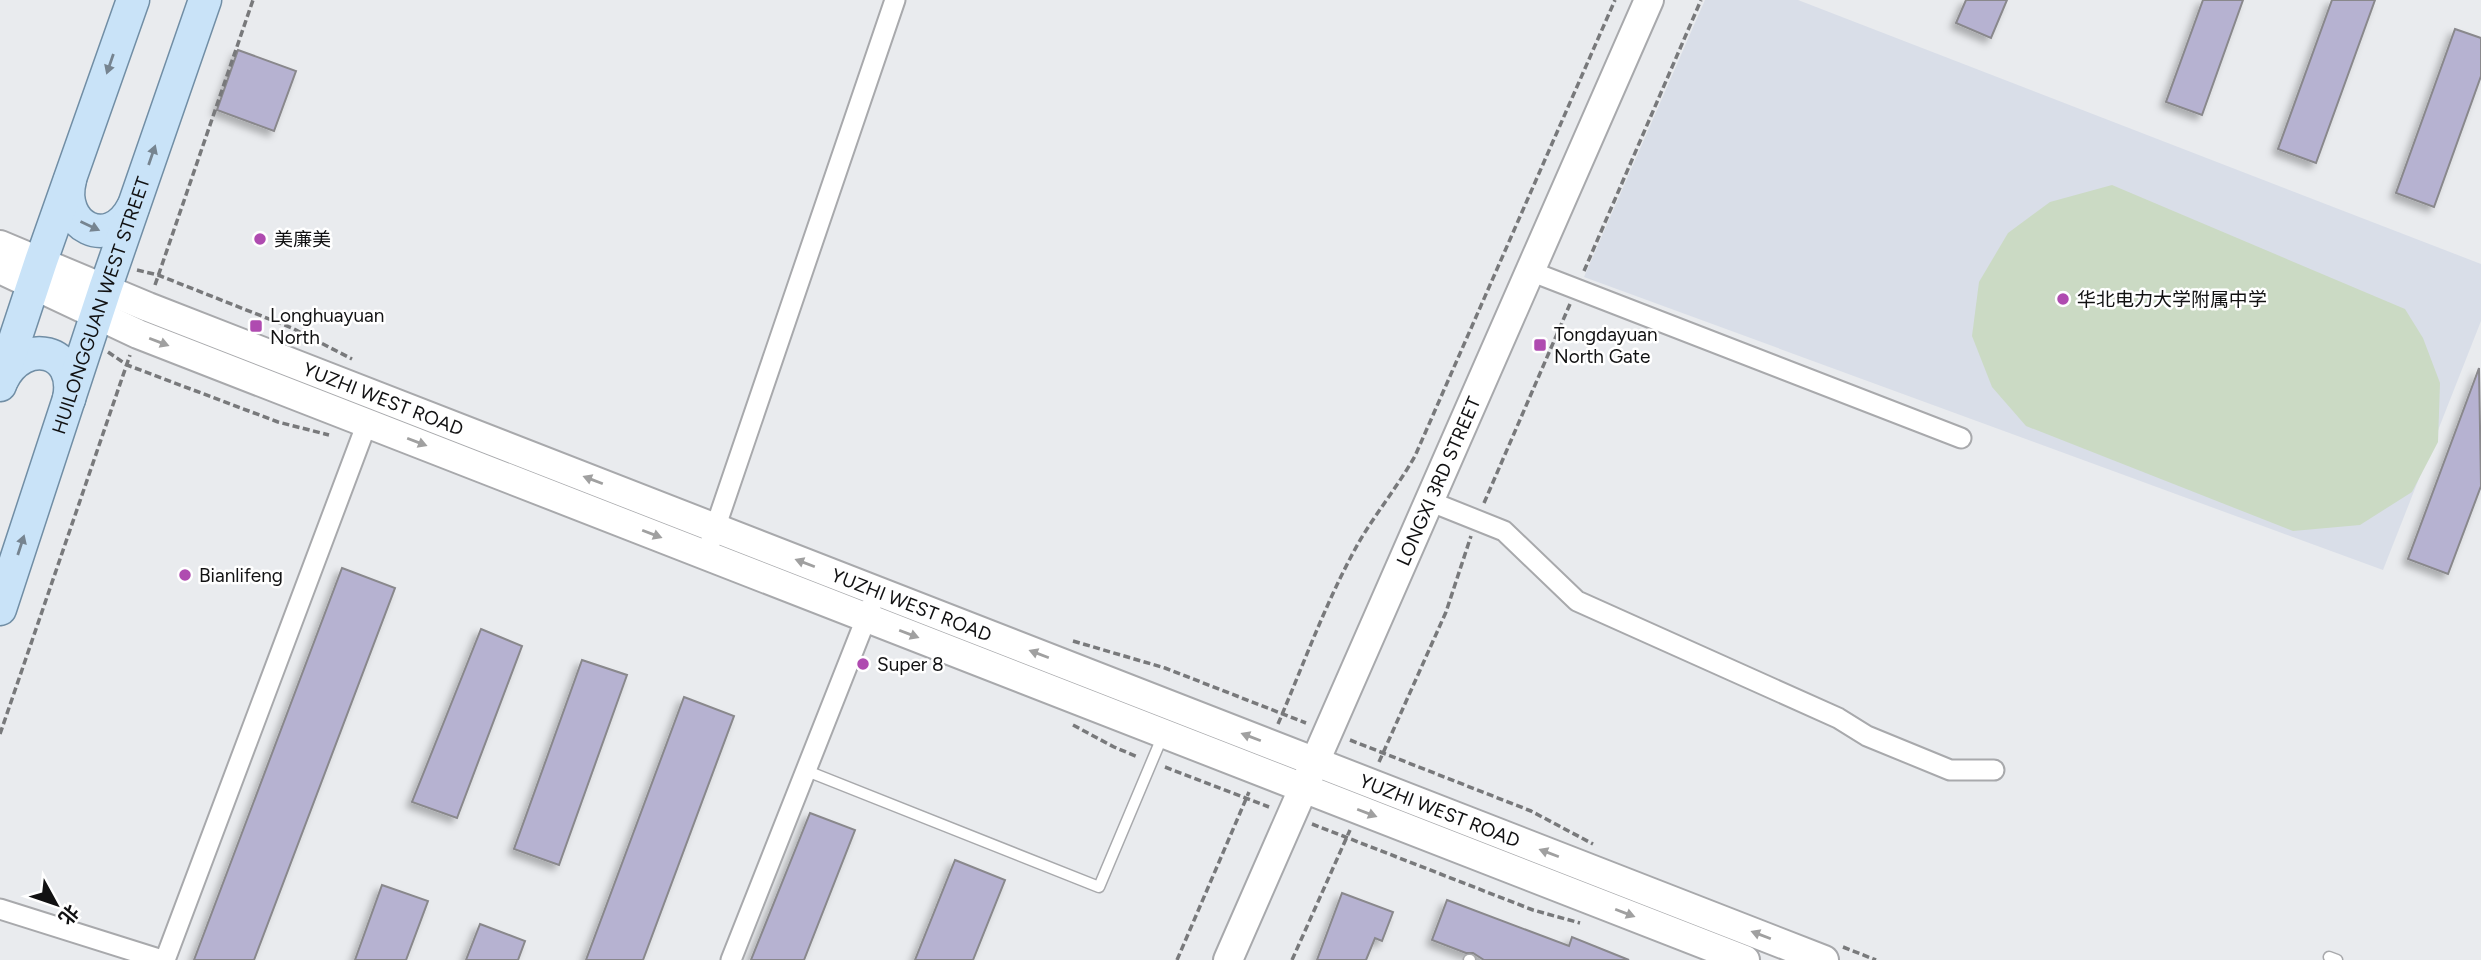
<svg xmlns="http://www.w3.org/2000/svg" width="2481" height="960" font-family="Figtree,'Noto Sans SC',sans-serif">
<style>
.built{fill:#d9dee8}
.green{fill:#cbdac4}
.building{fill:#b6b2d1;stroke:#89888c;stroke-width:2;filter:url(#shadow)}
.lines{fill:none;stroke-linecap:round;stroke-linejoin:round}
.lane-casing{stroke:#a8a9ac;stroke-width:13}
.street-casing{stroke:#a8a9ac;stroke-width:23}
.secondary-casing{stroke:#a8a9ac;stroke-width:32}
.primary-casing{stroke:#718ea5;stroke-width:35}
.path{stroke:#78797b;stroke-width:3.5;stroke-dasharray:7 3.5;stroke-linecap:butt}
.lane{stroke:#fff;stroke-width:10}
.street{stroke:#fff;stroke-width:19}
.secondary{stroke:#fff;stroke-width:28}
.primary{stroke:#c9e3f8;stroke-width:32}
.oneway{fill:#768490}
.oneway2{fill:#a0a0a0}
.poi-dot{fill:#af4bb0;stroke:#fff;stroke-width:2.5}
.labels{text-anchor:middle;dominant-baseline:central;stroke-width:5;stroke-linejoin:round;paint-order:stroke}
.poi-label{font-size:19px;fill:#111112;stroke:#fff;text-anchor:start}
.street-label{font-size:19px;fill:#111112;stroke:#fff}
</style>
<defs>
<filter id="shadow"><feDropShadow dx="-5" dy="5" stdDeviation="3.5" flood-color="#0004"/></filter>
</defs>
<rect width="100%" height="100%" fill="#e9ebee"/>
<path class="built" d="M1705,0H1798L2481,264V321L2383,570L1584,277Z"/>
<path class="green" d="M2112,185L2405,309L2423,338L2440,383L2438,442L2412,492L2360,525L2293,531L2026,426L1992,387L1972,336L1979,282L2008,233L2050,202Z"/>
<g class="building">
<path d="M1966,0H2007L1991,38L1956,23Z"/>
<path d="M2203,0H2243L2202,115L2166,102Z"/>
<path d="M2332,0H2375L2316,163L2278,149Z"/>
<path d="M2455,29L2481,38V76L2434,207L2396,193Z"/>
<path d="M238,50L296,71L274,131L217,110Z"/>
<path d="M2479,368L2481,486L2448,574L2408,559Z"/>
<path d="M342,568L395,588L254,960H194Z"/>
<path d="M481,629L522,646L457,818L412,802Z"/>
<path d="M582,660L627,675L559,865L514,849Z"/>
<path d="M684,697L734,716L643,960H586Z"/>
<path d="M810,813L855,830L804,960H751Z"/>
<path d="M955,860L1005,880L973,960H915Z"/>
<path d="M382,885L428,901L406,960H355Z"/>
<path d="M1342,893L1393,912L1382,941L1375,938L1366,960H1317Z"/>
<path d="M1447,900L1569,946L1572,937L1629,960H1484L1473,953H1466L1432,940Z"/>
<path d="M480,924L525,941L518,960H466Z"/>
</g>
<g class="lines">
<g class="lane-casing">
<g id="lane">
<path d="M807,771L1099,887L1163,735"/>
<path d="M2329,957L2337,960"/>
<path d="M1469,960H1470"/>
</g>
</g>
<g class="street-casing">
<g id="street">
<path d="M1530,271L1961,438"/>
<path d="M1429,501L1504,531L1577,601L1838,718L1867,736L1950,770H1994"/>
<path d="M706,555L895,0"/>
<path d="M0,909L162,960"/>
<path d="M165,960L367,423"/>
<path d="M731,960L871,606"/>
</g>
</g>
<g class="secondary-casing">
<g id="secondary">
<path id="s1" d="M0,245L148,307L1824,960"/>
<path d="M0,269L138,334L1745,960"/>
<path id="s2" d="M1228,960L1649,0"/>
</g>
</g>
<g class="primary-casing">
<g id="primary">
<path d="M70,180C58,226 109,253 133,207"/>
<path d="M2,380C24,336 79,349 69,399"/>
<path d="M0,385L41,261L133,0"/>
<path id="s3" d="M0,609L105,289L205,0"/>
</g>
</g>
<g class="path">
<path d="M137,270L158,275L292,328L352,359"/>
<path d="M1584,271L1701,0"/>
<path d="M155,285L253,0"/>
<path d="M108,352L127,365L278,422L329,435"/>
<path d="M1484,503L1570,304"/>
<path d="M1073,641L1165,668L1306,723"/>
<path d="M1278,724C1304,663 1327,599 1359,542C1376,513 1398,486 1415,456L1615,0"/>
<path d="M1073,725L1114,747L1138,757"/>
<path d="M0,734L130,355"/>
<path d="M1350,740L1531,811L1593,844"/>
<path d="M1379,762L1446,612L1471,536"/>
<path d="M1165,767L1269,807"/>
<path d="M1312,824L1533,910L1580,923"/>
<path d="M1843,947L1876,960"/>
<path d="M1177,960L1249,792"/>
<path d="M1292,960L1350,830"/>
</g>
<use href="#lane" class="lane"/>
<use href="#street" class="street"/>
<use href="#secondary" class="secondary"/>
<use href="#primary" class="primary"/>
</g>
<defs><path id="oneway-solid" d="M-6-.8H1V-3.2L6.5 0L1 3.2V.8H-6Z" transform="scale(1.75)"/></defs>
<g class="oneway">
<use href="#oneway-solid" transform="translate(110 64) rotate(109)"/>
<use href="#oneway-solid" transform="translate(152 155) rotate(-71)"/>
<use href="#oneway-solid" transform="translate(90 226) rotate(25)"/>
<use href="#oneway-solid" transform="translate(21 545) rotate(-72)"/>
</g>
<g class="oneway2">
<use href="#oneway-solid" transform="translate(159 342) rotate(21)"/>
<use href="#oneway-solid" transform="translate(417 442) rotate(21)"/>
<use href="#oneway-solid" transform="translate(593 480) rotate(-159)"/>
<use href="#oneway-solid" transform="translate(652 534) rotate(21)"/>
<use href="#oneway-solid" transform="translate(805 563) rotate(-159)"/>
<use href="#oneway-solid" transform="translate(909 634) rotate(21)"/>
<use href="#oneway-solid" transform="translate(1039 654) rotate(-159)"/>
<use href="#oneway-solid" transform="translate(1251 737) rotate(-159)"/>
<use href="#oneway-solid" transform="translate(1367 813) rotate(21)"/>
<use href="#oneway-solid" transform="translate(1549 853) rotate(-159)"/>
<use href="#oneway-solid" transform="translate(1625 913) rotate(21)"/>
<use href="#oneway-solid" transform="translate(1761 935) rotate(-159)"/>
</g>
<g class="poi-dot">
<circle cx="260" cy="239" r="7"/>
<circle cx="2063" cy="299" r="7"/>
<rect x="249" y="319" width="14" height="14" rx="3.5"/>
<rect x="1533" y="338" width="14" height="14" rx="3.5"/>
<circle cx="185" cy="575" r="7"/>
<circle cx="863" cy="664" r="7"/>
</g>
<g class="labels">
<g class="poi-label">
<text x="274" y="239">美廉美</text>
<text x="2077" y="299">华北电力大学附属中学</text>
<text x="270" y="315">Longhuayuan<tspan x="270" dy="22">North</tspan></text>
<text x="1554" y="334">Tongdayuan<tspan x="1554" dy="22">North Gate</tspan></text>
<text x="199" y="575">Bianlifeng</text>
<text x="877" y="664">Super 8</text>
</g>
<g class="street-label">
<text stroke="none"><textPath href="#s3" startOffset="320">HUILONGGUAN WEST STREET</textPath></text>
<text stroke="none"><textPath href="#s1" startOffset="413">YUZHI WEST ROAD</textPath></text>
<text stroke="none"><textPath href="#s2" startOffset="523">LONGXI 3RD STREET</textPath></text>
<text stroke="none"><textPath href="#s1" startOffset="980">YUZHI WEST ROAD</textPath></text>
<text stroke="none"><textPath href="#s1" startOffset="1547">YUZHI WEST ROAD</textPath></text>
</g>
</g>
<g transform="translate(56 904) rotate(130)" stroke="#ffffff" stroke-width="5" paint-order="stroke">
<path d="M0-5L12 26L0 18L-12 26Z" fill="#111112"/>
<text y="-10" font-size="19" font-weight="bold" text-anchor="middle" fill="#111112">北</text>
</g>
</svg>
